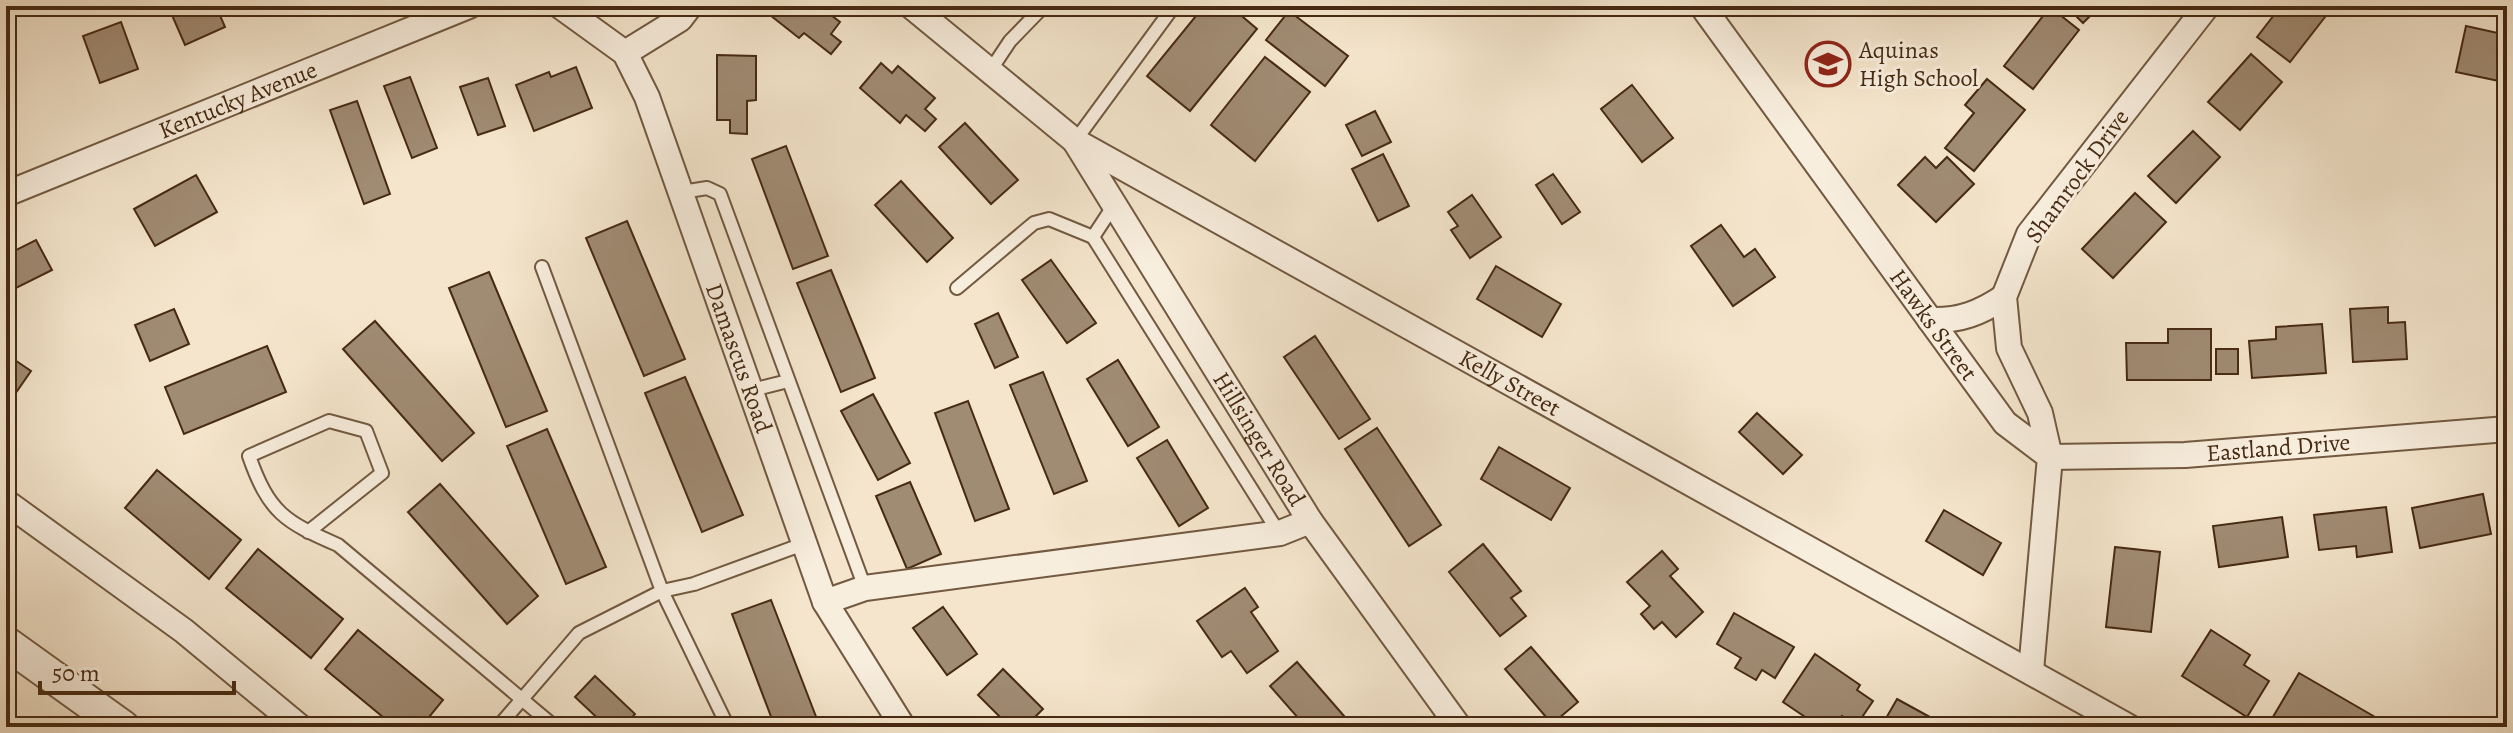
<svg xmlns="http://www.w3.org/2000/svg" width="2513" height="733" font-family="Alegreya,serif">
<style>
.building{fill:#a08b73;stroke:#462a12;stroke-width:2}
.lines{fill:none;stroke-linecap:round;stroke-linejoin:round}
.service-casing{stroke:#725940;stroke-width:16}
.minor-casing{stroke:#725940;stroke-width:28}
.tertiary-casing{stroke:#725940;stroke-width:36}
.service{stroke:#f8eede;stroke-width:12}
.minor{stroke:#f8eede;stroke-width:24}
.tertiary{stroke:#f8eede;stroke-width:32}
.labels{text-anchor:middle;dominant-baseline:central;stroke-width:6;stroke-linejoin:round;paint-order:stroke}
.poi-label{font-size:24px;fill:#462a12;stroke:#f8eede;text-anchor:start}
.street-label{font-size:24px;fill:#462a12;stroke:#f8eede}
</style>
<rect width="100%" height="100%" fill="#f4e5cc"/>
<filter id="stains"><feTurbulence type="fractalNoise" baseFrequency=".0025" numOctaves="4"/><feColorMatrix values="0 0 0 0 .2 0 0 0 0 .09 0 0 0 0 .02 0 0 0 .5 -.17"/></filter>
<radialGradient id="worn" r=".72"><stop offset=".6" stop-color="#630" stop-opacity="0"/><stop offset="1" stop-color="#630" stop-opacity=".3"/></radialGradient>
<g class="building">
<path d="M168,6H216L225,27L185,45Z"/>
<path d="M769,6H819L840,22L831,34L841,42L831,54L804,33L799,38L765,11Z"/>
<path d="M1204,6H1230L1257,29L1190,111L1147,76Z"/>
<path d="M2066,6H2100L2083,23Z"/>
<path d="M2281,6L2332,8L2290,62L2257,37Z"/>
<path d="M2050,7L2079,30L2033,89L2004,66Z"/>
<path d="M1289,11L1348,56L1325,86L1266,40Z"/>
<path d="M121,22L138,69L100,83L83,36Z"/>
<path d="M2466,26L2507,35V71L2501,70L2499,81L2456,72Z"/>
<path d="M2251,54L2282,82L2240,130L2208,102Z"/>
<path d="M717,55L756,56V100L747,101V134L730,133V120H717Z"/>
<path d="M1265,57L1310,92L1255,161L1211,125Z"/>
<path d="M881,63L892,73L898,66L935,98L925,109L936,119L925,131L906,115L900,123L860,88Z"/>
<path d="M576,67L592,108L534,131L516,85L549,72L551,77Z"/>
<path d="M410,77L437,148L412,158L384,86Z"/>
<path d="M488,78L505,126L478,135L460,87Z"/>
<path d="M1987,79L2025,110L1974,171L1945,148L1974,113L1965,105Z"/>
<path d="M1632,85L1673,138L1642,162L1601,109Z"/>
<path d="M357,101L390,194L364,204L330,110Z"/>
<path d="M1375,111L1391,142L1362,156L1346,125Z"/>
<path d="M965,123L1018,180L991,204L939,147Z"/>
<path d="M2193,131L2220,157L2176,203L2148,176Z"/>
<path d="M786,146L828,256L793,269L752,159Z"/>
<path d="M1383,154L1409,206L1378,221L1352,169Z"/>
<path d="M1925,157L1936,168L1947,157L1974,184L1936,222L1898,185Z"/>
<path d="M1553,174L1580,212L1562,224L1536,185Z"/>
<path d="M196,175L217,212L155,246L134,209Z"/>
<path d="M901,181L953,238L927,262L875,205Z"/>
<path d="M2135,193L2166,222L2113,278L2082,249Z"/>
<path d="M1472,195L1501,237L1470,258L1451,230L1458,226L1448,212Z"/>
<path d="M627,221L685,359L644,376L586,238Z"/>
<path d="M1721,225L1744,257L1755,249L1775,277L1733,306L1691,246Z"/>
<path d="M36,240L52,270L6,293V255Z"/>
<path d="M1051,260L1096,323L1067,343L1022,280Z"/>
<path d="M1496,266L1561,304L1542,337L1477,299Z"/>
<path d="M831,270L875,378L841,392L797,283Z"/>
<path d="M489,272L547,411L506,427L449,288Z"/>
<path d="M2388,307V323L2405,322L2407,359L2353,362L2350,309Z"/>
<path d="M174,309L189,344L150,361L135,325Z"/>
<path d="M998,313L1018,357L995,368L975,324Z"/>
<path d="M375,321L474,433L442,461L343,349Z"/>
<path d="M2322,324L2326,373L2252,378L2249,341L2276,339V327Z"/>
<path d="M2168,329H2211V380H2127L2126,343H2168Z"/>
<path d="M1315,336L1370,419L1339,439L1284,357Z"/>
<path d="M267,346L286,392L184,434L165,387Z"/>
<rect x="2216" y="349" width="22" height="25"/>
<path d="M6,354L31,371L6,407Z"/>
<path d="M1118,360L1159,427L1128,446L1087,379Z"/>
<path d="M1043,372L1087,481L1054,494L1010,385Z"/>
<path d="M685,377L743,515L702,532L645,393Z"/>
<path d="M873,394L910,463L878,480L841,411Z"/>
<path d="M968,401L1009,509L975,521L935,413Z"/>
<path d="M1757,413L1802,455L1783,474L1739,432Z"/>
<path d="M1377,428L1441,525L1409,546L1345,449Z"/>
<path d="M547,429L606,567L566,584L507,446Z"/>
<path d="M1167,440L1208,508L1179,526L1137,458Z"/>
<path d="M1499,447L1570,488L1551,520L1481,479Z"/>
<path d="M157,470L241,540L209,579L125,508Z"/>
<path d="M910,482L941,554L907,569L876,496Z"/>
<path d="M440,484L538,596L507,624L408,512Z"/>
<path d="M2483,494L2491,534L2420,548L2412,508Z"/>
<path d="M2386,507L2392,552L2357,557L2356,546L2319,550L2314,515Z"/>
<path d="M1944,510L2001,543L1983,575L1926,541Z"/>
<path d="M2282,517L2288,557L2219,567L2213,526Z"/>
<path d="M1483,544L1521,591L1511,598L1526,616L1500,636L1449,572Z"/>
<path d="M2115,547L2160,552L2151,632L2106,627Z"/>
<path d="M258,549L343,619L311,658L226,588Z"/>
<path d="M1662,551L1678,569L1670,576L1703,612L1676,637L1662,622L1654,629L1641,614L1650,606L1627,582Z"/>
<path d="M1245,588L1258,607L1251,612L1278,651L1247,673L1231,651L1222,657L1197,621Z"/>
<path d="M771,600L820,727H775L732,614Z"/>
<path d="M943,607L977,654L947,675L913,628Z"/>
<path d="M1734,613L1794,647L1775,678L1762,670L1756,680L1735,668L1741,658L1717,644Z"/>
<path d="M358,630L443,700L421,727H395L325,669Z"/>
<path d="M2211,630L2250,655L2244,665L2269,681L2247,717L2182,676Z"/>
<path d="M1531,647L1578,702L1552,724L1505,669Z"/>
<path d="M1815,654L1860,685L1857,690L1873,701L1856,726L1842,716L1835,727H1820L1783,702Z"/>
<path d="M1297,662L1344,716L1331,727H1306L1270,686Z"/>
<path d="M1003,669L1043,709L1025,727H1010L978,695Z"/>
<path d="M2299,673L2382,721L2378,727H2267Z"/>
<path d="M595,676L635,714L624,727H607L575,697Z"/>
<path d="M1897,699L1948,727H1881Z"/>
</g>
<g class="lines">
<g class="service-casing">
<g id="service">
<path d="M990,71L1010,41L1044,6"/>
<path d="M1075,141L1174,6"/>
<path d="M682,192L707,188L720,194L865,588"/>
<path d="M1114,205L1093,237L1279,533"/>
<path d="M542,267L662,591L728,727"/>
<path d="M957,288L1034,223L1049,219L1093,237"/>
<path d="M752,390L788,381"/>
<path d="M308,532L382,473L366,431L329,421L249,456C269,513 285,522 338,545L555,727"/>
<path d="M498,727L579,633L662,591L694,584L806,543"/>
</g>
</g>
<g class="minor-casing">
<g id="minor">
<path id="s1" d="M560,6L625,53L647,97L825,602L903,727"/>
<path id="s2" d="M911,6L1075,141L2129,727"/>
<path id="s3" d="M1702,6L2005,423L2050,457L2031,671"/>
<path id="s4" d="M2207,6L2029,234L2004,297L2009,348L2040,413L2050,457L2185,455L2507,429"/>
<path d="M625,53L680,19L690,6"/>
<path id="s5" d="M1076,143L1310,521L1459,727"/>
<path id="s6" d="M6,194L469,6"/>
<path d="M1930,320C1960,321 1980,313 2004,297"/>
<path d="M6,502L184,631L300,727"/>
<path d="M825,602L865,588L1280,533L1310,521"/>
</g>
</g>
<g class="tertiary-casing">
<path id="tertiary" d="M6,643L123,727"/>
</g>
<use href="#service" class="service"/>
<use href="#minor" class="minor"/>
<use href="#tertiary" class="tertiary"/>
</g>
<defs>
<g id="school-ring" transform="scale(2.3)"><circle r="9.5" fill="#f8eede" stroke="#8f2418" stroke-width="1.5"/><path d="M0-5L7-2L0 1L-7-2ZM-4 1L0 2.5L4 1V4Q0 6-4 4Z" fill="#8f2418"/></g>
</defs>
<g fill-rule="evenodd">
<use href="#school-ring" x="1828" y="64"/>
</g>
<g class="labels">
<g class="poi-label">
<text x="1859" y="50">Aquinas<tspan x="1859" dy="28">High School</tspan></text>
</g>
<g class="street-label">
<text stroke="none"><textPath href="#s6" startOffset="250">Kentucky Avenue</textPath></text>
<text transform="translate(2077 176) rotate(-54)">Shamrock Drive</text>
<text stroke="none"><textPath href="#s3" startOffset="394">Hawks Street</textPath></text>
<text stroke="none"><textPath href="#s1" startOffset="406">Damascus Road</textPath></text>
<text stroke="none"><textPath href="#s2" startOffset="710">Kelly Street</textPath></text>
<text stroke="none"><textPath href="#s5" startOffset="348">Hillsinger Road</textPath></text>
<text stroke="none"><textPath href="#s4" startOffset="754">Eastland Drive</textPath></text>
</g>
</g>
<rect width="2513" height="733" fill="none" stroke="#f4e5cc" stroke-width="32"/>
<rect x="8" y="8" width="2497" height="717" fill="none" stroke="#462a12" stroke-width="4"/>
<rect x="16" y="16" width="2481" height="701" fill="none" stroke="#462a12" stroke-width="2"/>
<path d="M40 681v12h194v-12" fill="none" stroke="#462a12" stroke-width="4"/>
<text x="52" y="681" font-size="24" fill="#462a12" stroke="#f8eede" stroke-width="6" paint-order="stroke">50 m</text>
<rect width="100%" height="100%" filter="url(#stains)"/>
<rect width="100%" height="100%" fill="url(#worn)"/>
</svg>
